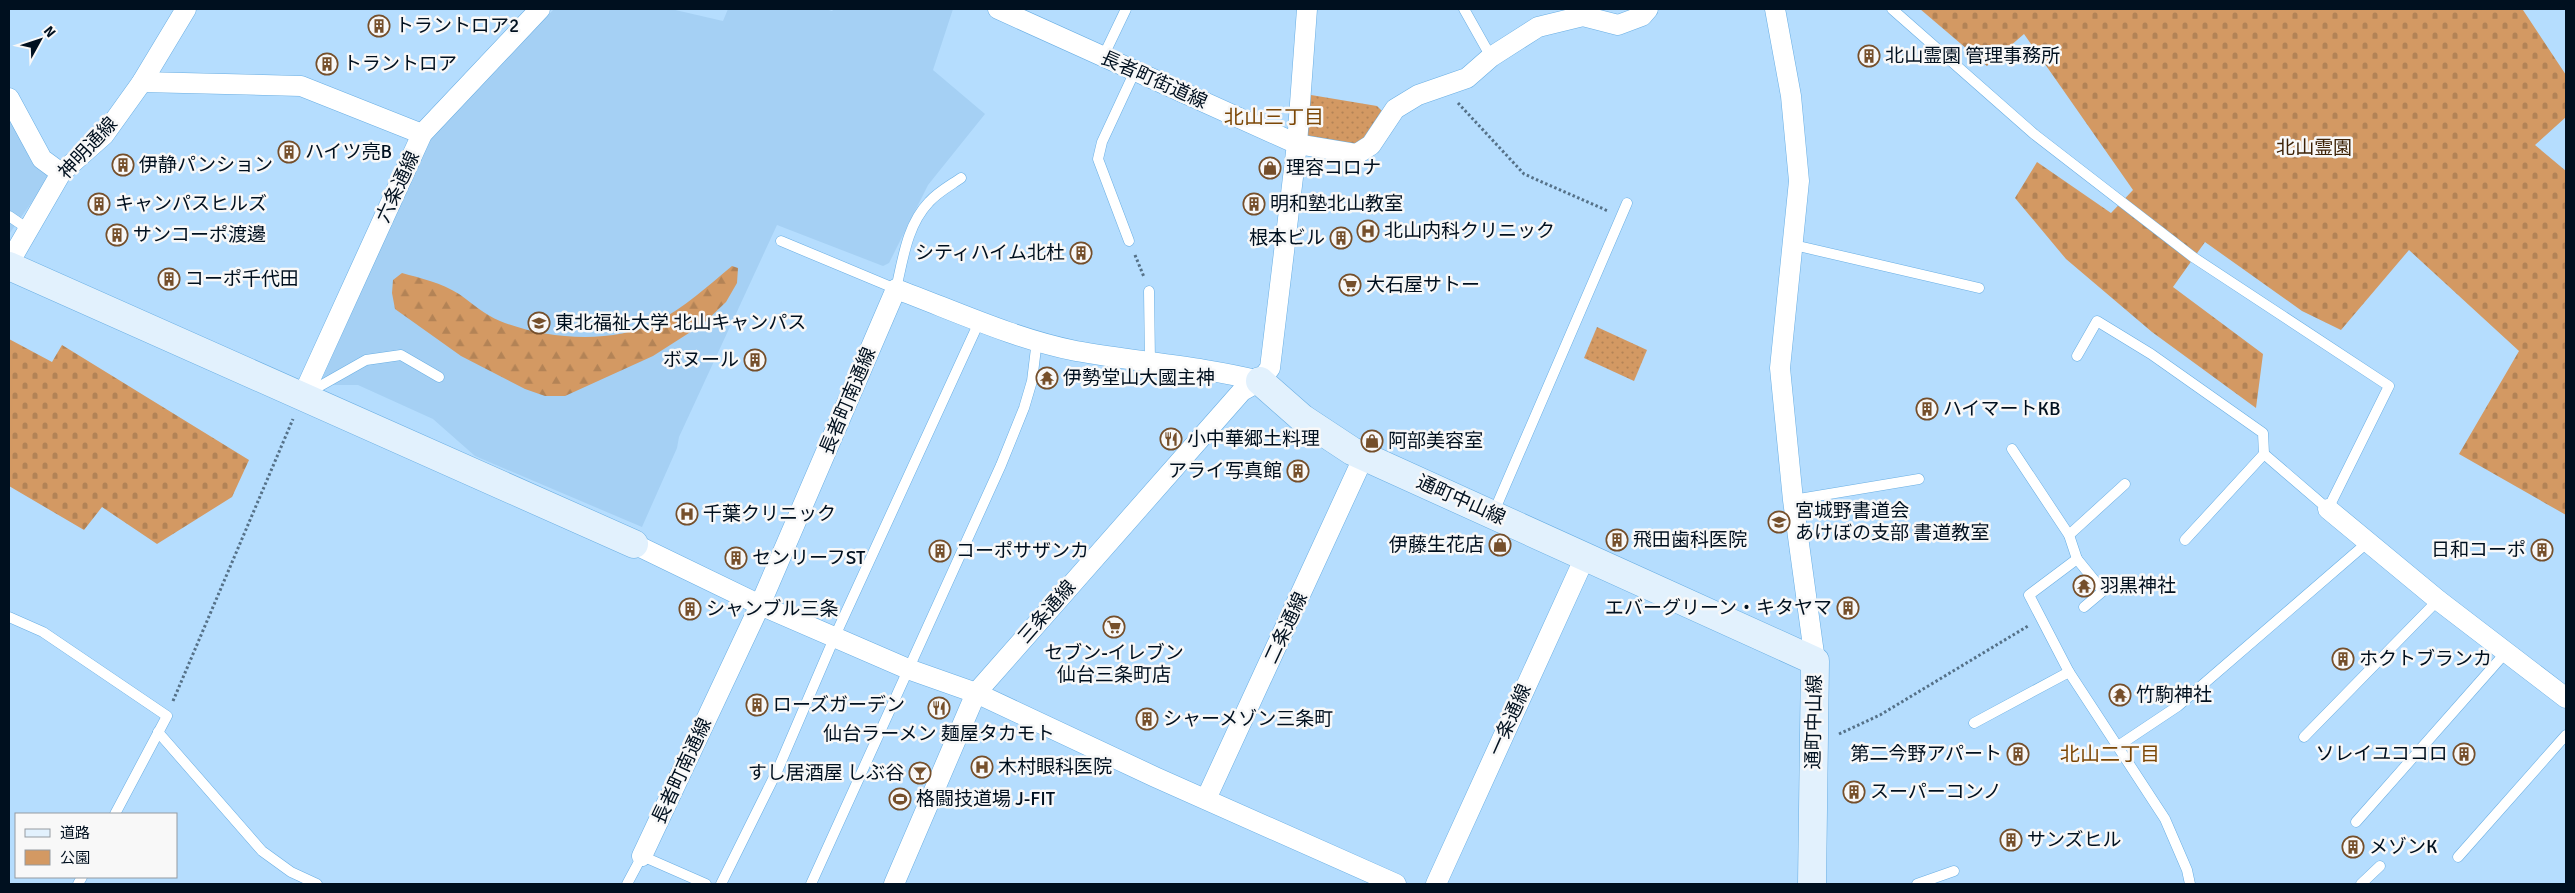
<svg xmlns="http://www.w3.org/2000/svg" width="2575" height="893" font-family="Signika,'Noto Sans JP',sans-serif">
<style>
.built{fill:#a5d0f4}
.green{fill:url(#green-dots)}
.forest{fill:url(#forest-firs)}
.cemetery{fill:url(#cemetery-stones)}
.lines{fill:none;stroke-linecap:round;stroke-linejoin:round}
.lane-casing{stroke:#69aee3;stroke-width:11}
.street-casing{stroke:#69aee3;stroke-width:21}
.secondary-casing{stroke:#69aee3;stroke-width:29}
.path{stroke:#557188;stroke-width:3;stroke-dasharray:2.5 2.5;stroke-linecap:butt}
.lane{stroke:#fff;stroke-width:10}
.street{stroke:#fff;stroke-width:20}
.secondary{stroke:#e2f1fd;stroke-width:28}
.labels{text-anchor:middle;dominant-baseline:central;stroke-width:5;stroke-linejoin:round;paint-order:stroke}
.poi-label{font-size:19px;fill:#00101f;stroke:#f8f8f8;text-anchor:start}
.street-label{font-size:19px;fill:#00101f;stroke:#f8f8f8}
.park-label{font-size:19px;fill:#3d2206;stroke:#f8f8f8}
.neighbourhood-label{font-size:20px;fill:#7c4706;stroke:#f8f8f8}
</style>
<defs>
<pattern id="green-dots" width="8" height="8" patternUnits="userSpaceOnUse" patternTransform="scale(1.25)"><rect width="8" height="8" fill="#d39963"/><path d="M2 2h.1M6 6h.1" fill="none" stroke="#b38356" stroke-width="1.8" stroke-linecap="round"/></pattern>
<pattern id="forest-firs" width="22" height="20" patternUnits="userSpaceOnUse" patternTransform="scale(1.25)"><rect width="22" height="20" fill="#d39963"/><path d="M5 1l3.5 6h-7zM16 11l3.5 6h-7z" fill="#b38356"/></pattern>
<pattern id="cemetery-stones" width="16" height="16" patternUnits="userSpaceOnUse" patternTransform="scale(1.25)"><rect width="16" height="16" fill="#d39963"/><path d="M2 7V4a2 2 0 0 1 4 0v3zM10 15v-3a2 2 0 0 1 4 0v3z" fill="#b38356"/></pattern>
</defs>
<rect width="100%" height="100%" fill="#b5ddfe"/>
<g class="built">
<path d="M554,9H671L723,21L728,9H825L832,11L834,9H953L933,70L985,114L928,185L889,263L883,266L777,225L679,437L677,448L642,527L475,456L433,419L358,385H329L322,379L428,141Z"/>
<path d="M9,109L49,178L9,234Z"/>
</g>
<g class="green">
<path d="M1311,95L1377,106L1385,114L1356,148L1303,139Z"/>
<path d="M1597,327L1647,350L1634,381L1584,358Z"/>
</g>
<path class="forest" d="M732,266L738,268L737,283L726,302L703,324L653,356L565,396H545L525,389L461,356L395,309L392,293L393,280L402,273C420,278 442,283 459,294C472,303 485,315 500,321C545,339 611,345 656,322C684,308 708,286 732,266Z"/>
<g class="cemetery">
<path d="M1920,9L2523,10L2566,75V117L2535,145L2566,171V515L2459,454L2519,351L2409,250L2341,330L2302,311L2205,242L2173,287L2263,354L2256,408L2152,332L2066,259L2015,198L2037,162L2111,213L2133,190L2024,34L1987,66Z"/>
<path d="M9,339L52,362L62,345L249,460L232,497L157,544L102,507L84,530L9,486Z"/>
</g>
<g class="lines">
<g class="lane-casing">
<g id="lane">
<path d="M1464,9L1491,57"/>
<path d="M1892,9L2034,134L2193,257L2389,386L2328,509L2264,454L2185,540"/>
<path d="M1103,57L1126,9"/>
<path d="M9,216L28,229"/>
<path d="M781,241L896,289C903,259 907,225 929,202C938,192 951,185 961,178"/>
<path d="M1129,241L1098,159L1102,142L1135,71"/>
<path d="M1794,245L1979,288"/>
<path d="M1149,291L1150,362"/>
<path d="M2077,356L2097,321L2151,354L2263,433L2264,454"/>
<path d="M306,394L366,360L401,355L439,377"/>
<path d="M2012,449L2069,535L2077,559"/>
<path d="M1793,500L1919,479"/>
<path d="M1493,514L1627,203"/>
<path d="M2069,535L2125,484"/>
<path d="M9,617L43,632L167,716L115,814"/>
<path d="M2069,672L2029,595L2077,559L2103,591L2084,607"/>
<path d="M1974,723L2069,672L2165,819L2187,870L2190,884"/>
<path d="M158,732L262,851L291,872L317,884"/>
<path d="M2304,737L2438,600"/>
<path d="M2118,746L2178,706L2368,542"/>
<path d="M2356,822L2507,651"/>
<path d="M2458,857L2566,735"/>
<path d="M78,884L82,877"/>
<path d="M627,884L642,856L706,884"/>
<path d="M721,884L778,769L835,636L980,320"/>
<path d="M811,884L1001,465L1024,408L1032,381L1037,340"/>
<path d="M1917,884L1954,871"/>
<path d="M2361,884L2380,866"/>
</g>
</g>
<g class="street-casing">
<g id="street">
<path d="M998,9L1297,144L1357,154L1371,145L1395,109L1418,95L1467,78L1491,57L1538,27L1583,16L1618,25L1642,16L1648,9"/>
<path d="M1775,9L1791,96L1799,181L1780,368L1793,500L1815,661"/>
<path d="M142,82L301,86L422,134"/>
<path d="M9,98L42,159L61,173"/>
<path d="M9,263L61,173L104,135L142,82L186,9"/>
<path d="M303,395L422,134L540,9"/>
<path d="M2328,509L2438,600L2566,698"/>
<path d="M634,544L760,605L908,669L976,693L1155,777L1396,884"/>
<path d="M1206,799L1364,456"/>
<path d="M642,856L760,605L896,289C955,311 1015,339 1076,351C1137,362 1200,366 1260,381"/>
<path d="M894,884L976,693L1242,391L1260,381L1270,368L1297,144L1307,9"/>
<path d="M1436,884L1585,557"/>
</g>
</g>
<g class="secondary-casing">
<g id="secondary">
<path d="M9,266L634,544"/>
<path d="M1260,381L1302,418L1352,451L1815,661L1812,884"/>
</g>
</g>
<g class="path">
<path d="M1458,103L1524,174L1608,211"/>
<path d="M1135,255L1144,277"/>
<path d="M173,701L293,419"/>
<path d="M1839,734L1880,715L2028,626"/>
</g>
<use href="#lane" class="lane"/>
<use href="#street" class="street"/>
<use href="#secondary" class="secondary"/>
</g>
<defs>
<g id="building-ring" transform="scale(1.125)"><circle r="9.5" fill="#f8f8f8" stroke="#754f2b" stroke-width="1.5"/><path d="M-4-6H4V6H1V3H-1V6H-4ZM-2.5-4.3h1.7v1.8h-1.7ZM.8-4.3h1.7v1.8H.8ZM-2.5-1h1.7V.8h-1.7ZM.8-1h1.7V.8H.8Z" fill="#754f2b"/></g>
<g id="shop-ring" transform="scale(1.125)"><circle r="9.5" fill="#f8f8f8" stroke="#754f2b" stroke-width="1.5"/><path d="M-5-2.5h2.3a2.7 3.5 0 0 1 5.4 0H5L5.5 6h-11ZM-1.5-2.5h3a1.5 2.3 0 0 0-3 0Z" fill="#754f2b"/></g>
<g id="hospital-ring" transform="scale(1.125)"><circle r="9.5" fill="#f8f8f8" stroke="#754f2b" stroke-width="1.5"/><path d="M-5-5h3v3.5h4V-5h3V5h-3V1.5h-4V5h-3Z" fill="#754f2b"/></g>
<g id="supermarket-ring" transform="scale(1.125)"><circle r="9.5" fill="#f8f8f8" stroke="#754f2b" stroke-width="1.5"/><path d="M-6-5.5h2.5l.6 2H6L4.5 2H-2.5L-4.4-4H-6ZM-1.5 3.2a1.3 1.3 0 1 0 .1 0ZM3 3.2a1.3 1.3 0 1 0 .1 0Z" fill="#754f2b"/></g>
<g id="university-ring" transform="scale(1.125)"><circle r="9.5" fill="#f8f8f8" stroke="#754f2b" stroke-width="1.5"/><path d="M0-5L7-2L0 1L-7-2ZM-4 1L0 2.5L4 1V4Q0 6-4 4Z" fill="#754f2b"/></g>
<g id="temple-ring" transform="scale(1.125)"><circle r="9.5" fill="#f8f8f8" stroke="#754f2b" stroke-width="1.5"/><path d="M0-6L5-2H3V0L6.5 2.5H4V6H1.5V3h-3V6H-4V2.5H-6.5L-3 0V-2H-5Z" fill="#754f2b"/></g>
<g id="restaurant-ring" transform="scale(1.125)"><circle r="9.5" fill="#f8f8f8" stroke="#754f2b" stroke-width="1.5"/><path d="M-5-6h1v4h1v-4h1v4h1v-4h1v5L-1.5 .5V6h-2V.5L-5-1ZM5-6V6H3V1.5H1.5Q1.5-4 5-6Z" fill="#754f2b"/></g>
<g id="school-ring" transform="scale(1.125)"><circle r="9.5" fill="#f8f8f8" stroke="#754f2b" stroke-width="1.5"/><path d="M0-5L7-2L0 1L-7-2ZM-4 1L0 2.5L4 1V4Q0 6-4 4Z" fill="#754f2b"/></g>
<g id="bar-ring" transform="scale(1.125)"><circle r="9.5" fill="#f8f8f8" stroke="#754f2b" stroke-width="1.5"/><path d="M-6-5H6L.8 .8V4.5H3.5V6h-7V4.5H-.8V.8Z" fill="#754f2b"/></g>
<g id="stadium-ring" transform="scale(1.125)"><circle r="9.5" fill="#f8f8f8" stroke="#754f2b" stroke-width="1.5"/><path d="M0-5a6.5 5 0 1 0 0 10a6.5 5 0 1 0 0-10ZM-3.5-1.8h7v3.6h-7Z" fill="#754f2b"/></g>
</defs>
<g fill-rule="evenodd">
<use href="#building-ring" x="379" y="26"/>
<use href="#building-ring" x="1869" y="56"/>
<use href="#building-ring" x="327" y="64"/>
<use href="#building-ring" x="289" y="152"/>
<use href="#building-ring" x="123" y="165"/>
<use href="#shop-ring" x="1270" y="168"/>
<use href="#building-ring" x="99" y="204"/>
<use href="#building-ring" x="1254" y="204"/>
<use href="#hospital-ring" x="1368" y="231"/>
<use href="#building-ring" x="117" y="235"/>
<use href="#building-ring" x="1341" y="238"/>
<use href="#building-ring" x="1081" y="253"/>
<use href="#building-ring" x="169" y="279"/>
<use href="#supermarket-ring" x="1350" y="285"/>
<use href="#university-ring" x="539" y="323"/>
<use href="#building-ring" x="755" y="360"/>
<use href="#temple-ring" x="1047" y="378"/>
<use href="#building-ring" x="1927" y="409"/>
<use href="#restaurant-ring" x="1171" y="439"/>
<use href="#shop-ring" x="1372" y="441"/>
<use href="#building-ring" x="1298" y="471"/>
<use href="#hospital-ring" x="687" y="514"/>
<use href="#school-ring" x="1779" y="522"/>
<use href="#building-ring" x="1617" y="540"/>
<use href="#shop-ring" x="1500" y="545"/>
<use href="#building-ring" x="2542" y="550"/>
<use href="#building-ring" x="940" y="551"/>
<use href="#building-ring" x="736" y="558"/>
<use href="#temple-ring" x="2084" y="586"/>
<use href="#building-ring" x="1848" y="608"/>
<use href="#building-ring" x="690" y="609"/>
<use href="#supermarket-ring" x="1114" y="627"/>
<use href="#building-ring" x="2343" y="659"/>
<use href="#temple-ring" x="2120" y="695"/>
<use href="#building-ring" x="757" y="705"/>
<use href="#restaurant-ring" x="939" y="708"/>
<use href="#building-ring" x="1147" y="719"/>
<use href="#building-ring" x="2018" y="754"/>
<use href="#building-ring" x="2464" y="754"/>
<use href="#hospital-ring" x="982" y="767"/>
<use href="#bar-ring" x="920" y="773"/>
<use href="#building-ring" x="1854" y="792"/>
<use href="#stadium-ring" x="900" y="799"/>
<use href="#building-ring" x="2011" y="840"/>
<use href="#building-ring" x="2353" y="847"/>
</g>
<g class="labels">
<g class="poi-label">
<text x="395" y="26">トラントロア2</text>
<text x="1885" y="56">北山霊園 管理事務所</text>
<text x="343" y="64">トラントロア</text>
<text x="305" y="152">ハイツ亮B</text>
<text x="139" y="165">伊静パンション</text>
<text x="1286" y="168">理容コロナ</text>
<text x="115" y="204">キャンパスヒルズ</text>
<text x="1270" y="204">明和塾北山教室</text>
<text x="1384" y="231">北山内科クリニック</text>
<text x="133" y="235">サンコーポ渡邊</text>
<text x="1325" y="238" text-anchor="end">根本ビル</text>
<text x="1065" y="253" text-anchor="end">シティハイム北杜</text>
<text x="185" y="279">コーポ千代田</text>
<text x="1366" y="285">大石屋サトー</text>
<text x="555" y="323">東北福祉大学 北山キャンパス</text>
<text x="739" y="360" text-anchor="end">ボヌール</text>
<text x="1063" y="378">伊勢堂山大國主神</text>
<text x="1943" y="409">ハイマートKB</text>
<text x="1187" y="439">小中華郷土料理</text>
<text x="1388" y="441">阿部美容室</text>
<text x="1282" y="471" text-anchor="end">アライ写真館</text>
<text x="1795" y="511">宮城野書道会<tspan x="1795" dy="22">あけぼの支部 書道教室</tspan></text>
<text x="703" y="514">千葉クリニック</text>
<text x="1633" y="540">飛田歯科医院</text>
<text x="1484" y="545" text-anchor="end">伊藤生花店</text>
<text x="2526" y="550" text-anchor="end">日和コーポ</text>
<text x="956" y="551">コーポサザンカ</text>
<text x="752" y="558">センリーフST</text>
<text x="2100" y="586">羽黒神社</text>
<text x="1832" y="608" text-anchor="end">エバーグリーン・キタヤマ</text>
<text x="706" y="609">シャンブル三条</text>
<text x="1114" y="653" text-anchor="middle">セブン-イレブン<tspan x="1114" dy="22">仙台三条町店</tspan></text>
<text x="2359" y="659">ホクトブランカ</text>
<text x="2136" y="695">竹駒神社</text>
<text x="773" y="705">ローズガーデン</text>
<text x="1163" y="719">シャーメゾン三条町</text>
<text x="939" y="734" text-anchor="middle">仙台ラーメン 麺屋タカモト</text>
<text x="2002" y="754" text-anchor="end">第二今野アパート</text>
<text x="2448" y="754" text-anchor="end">ソレイユココロ</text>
<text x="998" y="767">木村眼科医院</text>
<text x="904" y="773" text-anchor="end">すし居酒屋 しぶ谷</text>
<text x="1870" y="792">スーパーコンノ</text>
<text x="916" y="799">格闘技道場 J-FIT</text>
<text x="2027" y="840">サンズヒル</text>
<text x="2369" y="847">メゾンK</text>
</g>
<g class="street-label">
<text transform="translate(1154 80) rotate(24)">長者町街道線</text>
<text transform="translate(88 148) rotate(-47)">神明通線</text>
<text transform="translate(398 187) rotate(-65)">六条通線</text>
<text transform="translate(848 401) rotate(-67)">長者町南通線</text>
<text transform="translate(1461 500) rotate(24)">通町中山線</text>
<text transform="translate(1047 612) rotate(-49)">三条通線</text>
<text transform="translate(1286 628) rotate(-65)">二条通線</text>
<text transform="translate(1510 720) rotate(-66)">一条通線</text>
<text transform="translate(1814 722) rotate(-89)">通町中山線</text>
<text transform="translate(682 771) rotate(-65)">長者町南通線</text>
</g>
<g class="park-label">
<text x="2314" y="148">北山霊園</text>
</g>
<g class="neighbourhood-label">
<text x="1274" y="117">北山三丁目</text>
<text x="2110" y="754">北山二丁目</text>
</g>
</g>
<rect width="2575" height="893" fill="none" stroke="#00101f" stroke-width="20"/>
<rect x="15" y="813" width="162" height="65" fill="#f8f8f8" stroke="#959ba1"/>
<rect x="25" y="829" width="25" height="8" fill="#e2f1fd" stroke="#959ba1"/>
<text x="60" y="838" font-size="15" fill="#00101f">道路</text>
<rect x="25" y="850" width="25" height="15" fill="#d39963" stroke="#959ba1"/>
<text x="60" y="863" font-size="15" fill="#00101f">公園</text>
<g transform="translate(40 40) rotate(50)" stroke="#f8f8f8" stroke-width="4" paint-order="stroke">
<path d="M0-4L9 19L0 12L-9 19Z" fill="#00101f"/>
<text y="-8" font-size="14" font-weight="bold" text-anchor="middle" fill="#00101f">N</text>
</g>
</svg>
